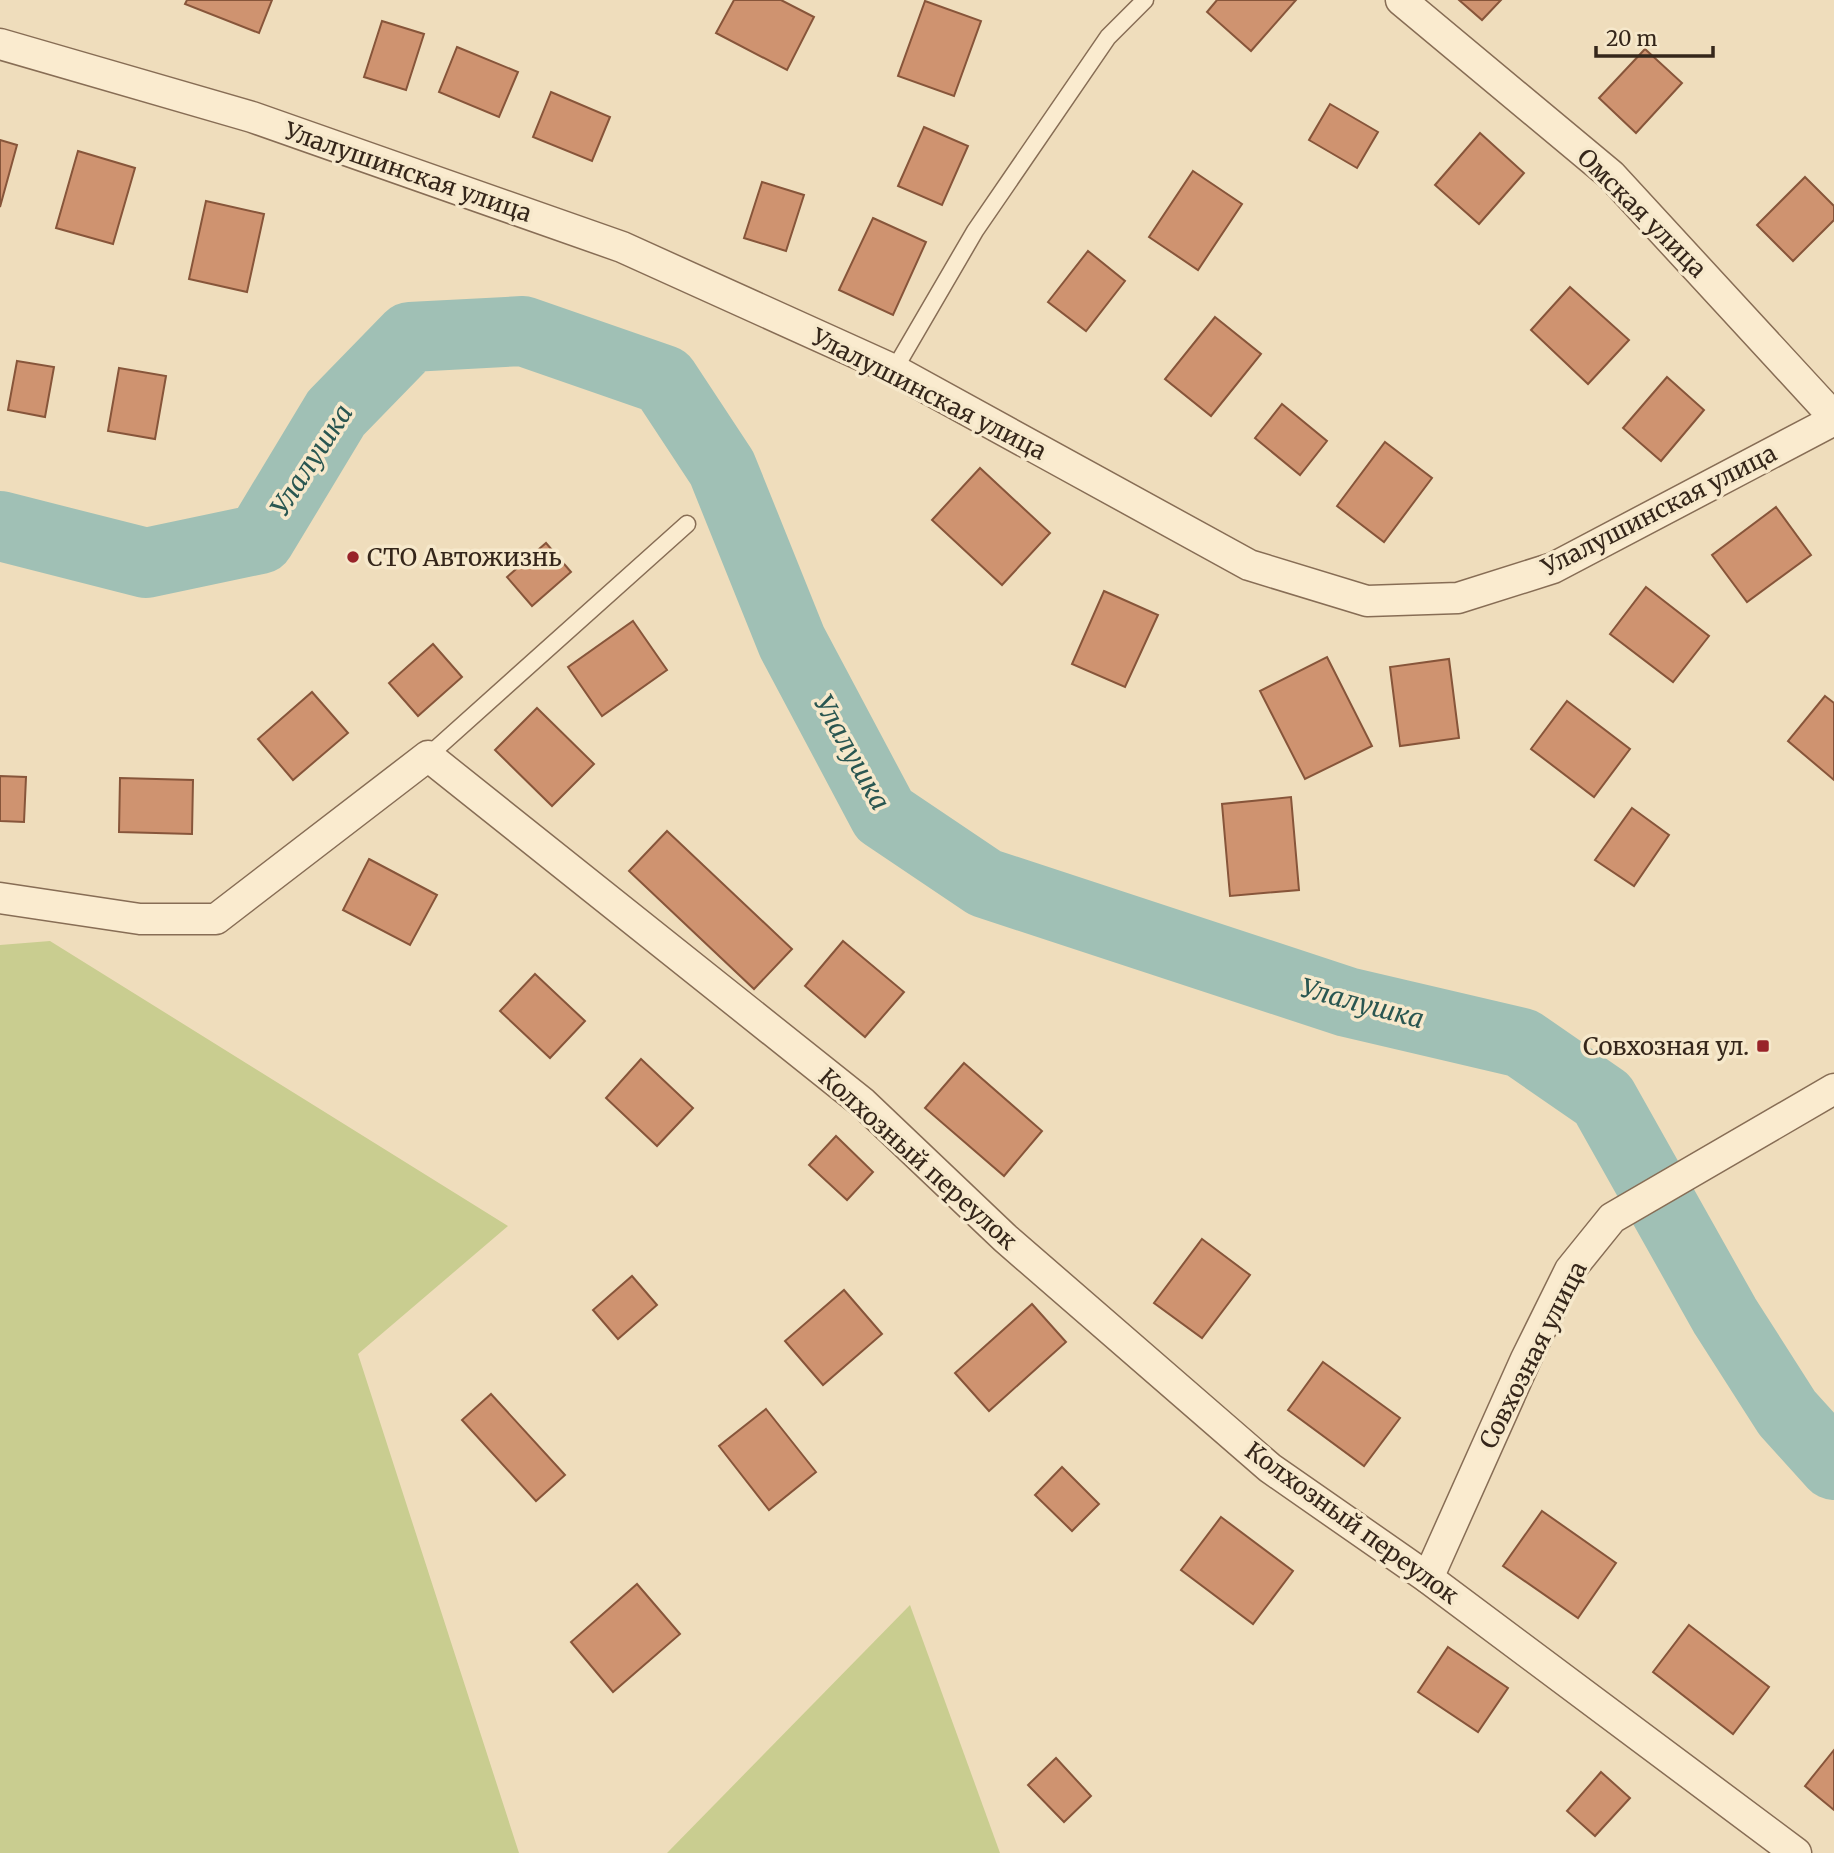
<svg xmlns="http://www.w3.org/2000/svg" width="1834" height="1853" font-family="Merriweather,serif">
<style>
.green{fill:#c9cd90}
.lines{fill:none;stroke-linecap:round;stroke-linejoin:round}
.river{stroke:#a0c0b5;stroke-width:70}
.building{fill:#cf9370;stroke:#87553a;stroke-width:2}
.service-casing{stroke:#876d55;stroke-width:19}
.minor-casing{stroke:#876d55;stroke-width:33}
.service{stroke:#faebcf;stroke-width:16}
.minor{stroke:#faebcf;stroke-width:30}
.poi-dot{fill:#982329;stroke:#f6e8cb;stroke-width:2.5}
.labels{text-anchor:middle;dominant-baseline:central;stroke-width:7;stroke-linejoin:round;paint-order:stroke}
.street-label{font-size:24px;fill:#35261a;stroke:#f6e8cb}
.poi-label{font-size:24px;fill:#35261a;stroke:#f6e8cb;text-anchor:start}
.water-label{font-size:26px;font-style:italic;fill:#295651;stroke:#f6e8cb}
</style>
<rect width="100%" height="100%" fill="#efddbc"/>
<g class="green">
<path d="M50,941L508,1226L358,1354L519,1853H0V945Z"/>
<path d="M910,1605L1000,1853H667Z"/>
</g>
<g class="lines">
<path class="river" d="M0,526L146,563L260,539L336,413L410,337L523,331L664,380L722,468L792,642L884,815L985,883L1347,1002L1522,1043L1603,1099L1725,1316L1787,1413L1834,1465"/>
</g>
<g class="building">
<path d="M187,0H272L259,33L185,4Z"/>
<path d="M734,0H781L814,17L787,70L716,33Z"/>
<path d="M1217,0H1296L1251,51L1207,12Z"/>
<path d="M1459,0H1501L1482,20Z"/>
<path d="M925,1L981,21L954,96L898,76Z"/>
<path d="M382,21L424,34L406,90L364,77Z"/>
<path d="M457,47L518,72L499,117L439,92Z"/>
<path d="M1645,49L1682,83L1636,133L1599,98Z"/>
<path d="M551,92L610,117L592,161L533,137Z"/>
<path d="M1330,104L1378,132L1357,168L1309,140Z"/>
<path d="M924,127L968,146L942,205L898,186Z"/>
<path d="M1480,133L1524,173L1479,224L1435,185Z"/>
<path d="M0,140L17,145L0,207Z"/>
<path d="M78,151L135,168L113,244L56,228Z"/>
<path d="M1193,171L1242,204L1198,270L1149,237Z"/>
<path d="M1805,177L1834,206V220L1793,261L1757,225Z"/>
<path d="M762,182L804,195L786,251L744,238Z"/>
<path d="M206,201L264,214L247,292L189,279Z"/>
<path d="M873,218L926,242L893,315L839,290Z"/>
<path d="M1088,251L1125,281L1086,331L1048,302Z"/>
<path d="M1570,287L1629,340L1588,384L1531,330Z"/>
<path d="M1215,317L1261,354L1211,416L1165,379Z"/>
<path d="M17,361L54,367L45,417L8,410Z"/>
<path d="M119,368L166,376L155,439L108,431Z"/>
<path d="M1667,377L1704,410L1661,461L1623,428Z"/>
<path d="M1282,404L1327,441L1300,475L1255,438Z"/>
<path d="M1385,442L1432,478L1384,542L1337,506Z"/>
<path d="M980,468L1050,533L1002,585L932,520Z"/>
<path d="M1776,507L1811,555L1747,602L1712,555Z"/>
<path d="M546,543L571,572L532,606L507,577Z"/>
<path d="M1646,587L1709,636L1673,682L1610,634Z"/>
<path d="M1104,591L1158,615L1125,687L1072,664Z"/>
<path d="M633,621L667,670L602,716L568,667Z"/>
<path d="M433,644L462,677L418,716L389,683Z"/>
<path d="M1327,657L1372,746L1305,779L1260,691Z"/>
<path d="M1449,659L1459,738L1400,746L1390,667Z"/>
<path d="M312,692L348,733L293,780L258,739Z"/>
<path d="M1825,696L1834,703V780L1788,741Z"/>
<path d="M1567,701L1630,749L1594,797L1531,749Z"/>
<path d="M537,708L594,764L552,806L495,750Z"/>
<path d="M0,776L26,777L24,822L0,821Z"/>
<path d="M120,778L193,780L192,834L119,832Z"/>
<path d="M1291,797L1299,890L1230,896L1222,804Z"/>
<path d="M1632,808L1669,835L1634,886L1595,860Z"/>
<path d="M667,831L792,949L754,989L629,871Z"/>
<path d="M369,859L437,895L410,945L343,910Z"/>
<path d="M843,941L904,992L865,1037L805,986Z"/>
<path d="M535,974L585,1021L550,1058L500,1011Z"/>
<path d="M641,1059L693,1108L657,1146L606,1098Z"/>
<path d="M964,1063L1042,1131L1004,1176L925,1108Z"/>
<path d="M836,1136L873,1172L847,1200L809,1165Z"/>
<path d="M1202,1239L1250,1275L1202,1338L1154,1303Z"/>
<path d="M632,1276L657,1305L618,1339L593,1310Z"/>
<path d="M844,1290L882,1334L823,1385L785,1341Z"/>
<path d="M1032,1304L1066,1342L989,1411L955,1373Z"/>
<path d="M1323,1362L1400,1418L1364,1466L1288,1410Z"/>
<path d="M491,1394L565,1475L536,1501L462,1420Z"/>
<path d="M766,1409L816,1472L769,1510L719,1446Z"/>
<path d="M1062,1467L1099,1504L1072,1531L1035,1495Z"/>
<path d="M1542,1511L1616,1563L1578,1618L1503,1566Z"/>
<path d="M1221,1517L1293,1571L1253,1624L1181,1570Z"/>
<path d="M637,1584L680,1634L613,1692L571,1642Z"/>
<path d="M1689,1625L1769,1687L1733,1734L1653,1672Z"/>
<path d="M1448,1647L1508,1688L1478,1732L1418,1692Z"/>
<path d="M1834,1750V1810L1805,1786Z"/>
<path d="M1056,1758L1091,1796L1064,1822L1028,1785Z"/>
<path d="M1601,1772L1630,1798L1595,1836L1567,1811Z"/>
</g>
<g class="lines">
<g class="service-casing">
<g id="service">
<path d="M894,370L975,231L1108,37L1145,0"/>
<path d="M428,756L687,524"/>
</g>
</g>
<g class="minor-casing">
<g id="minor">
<path d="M1401,0L1611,175L1834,417"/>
<path d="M0,44L252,117L622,247L894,370L1249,565L1367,601L1458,598L1553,568L1834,420"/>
<path d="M0,898L140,919H216L428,756L863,1103L1005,1238L1270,1468L1428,1578L1796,1853"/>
<path d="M1428,1578L1526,1359L1570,1270L1612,1218L1834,1089"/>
</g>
</g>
<use href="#service" class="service"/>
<use href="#minor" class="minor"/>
</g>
<g class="poi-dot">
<circle cx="353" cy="557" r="7"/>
<rect x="1756" y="1039" width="14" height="14" rx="3.5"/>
</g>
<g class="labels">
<g class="street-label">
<text transform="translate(408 172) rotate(19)">Улалушинская улица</text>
<text transform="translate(1642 213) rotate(45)">Омская улица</text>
<text transform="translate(929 394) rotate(27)">Улалушинская улица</text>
<text transform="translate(1659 510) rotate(-27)">Улалушинская улица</text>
<text transform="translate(918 1159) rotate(42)">Колхозный переулок</text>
<text transform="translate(1533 1355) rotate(-63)">Совхозная улица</text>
<text transform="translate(1352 1523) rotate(36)">Колхозный переулок</text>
</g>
<g class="poi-label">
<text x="367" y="557">СТО Автожизнь</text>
<text x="1749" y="1046" text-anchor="end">Совхозная ул.</text>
</g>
<g class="water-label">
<text transform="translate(311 460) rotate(-57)">Улалушка</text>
<text transform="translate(852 752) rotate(61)">Улалушка</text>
<text transform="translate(1362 1003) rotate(15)">Улалушка</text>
</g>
</g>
<path d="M1596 46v10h117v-10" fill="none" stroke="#35261a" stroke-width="3.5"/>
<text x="1606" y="46" font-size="21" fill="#35261a" stroke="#f6e8cb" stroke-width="5" paint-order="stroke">20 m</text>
</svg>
